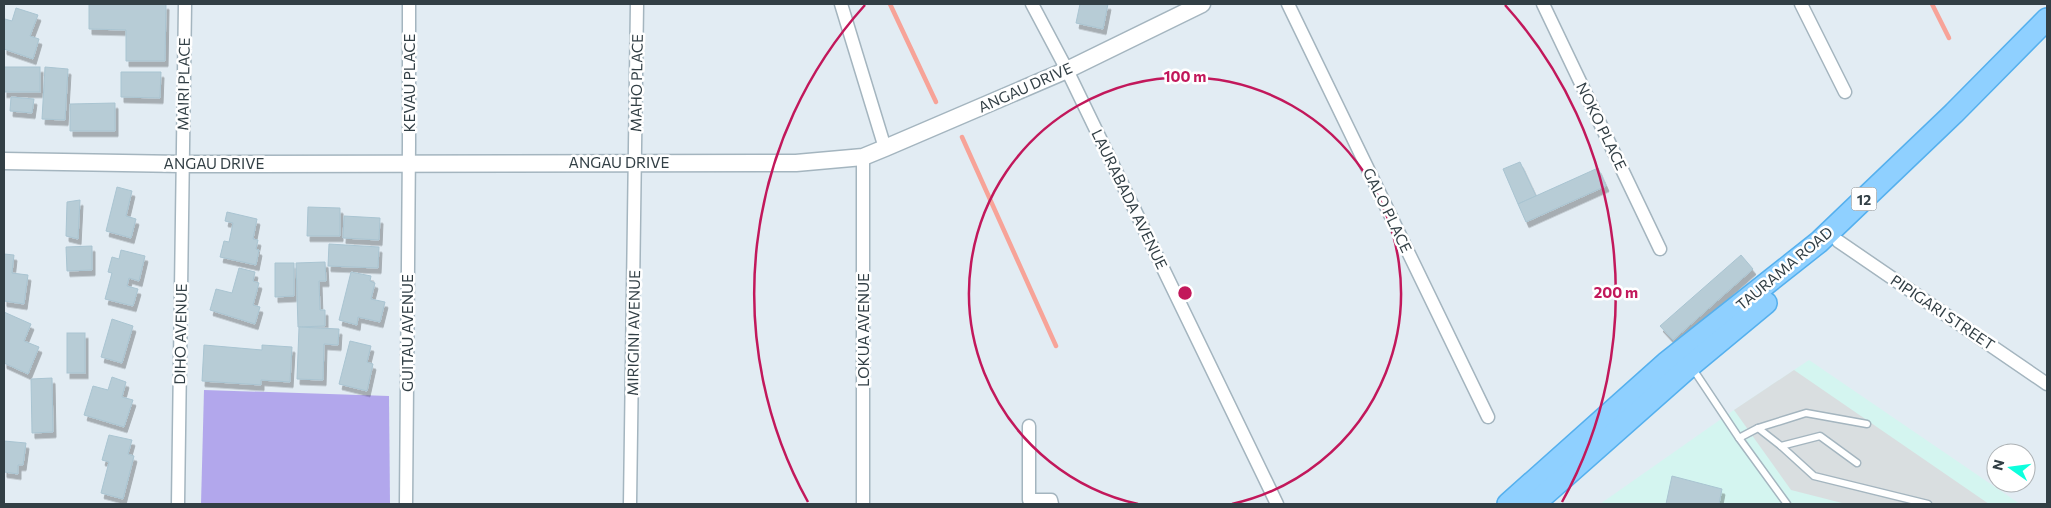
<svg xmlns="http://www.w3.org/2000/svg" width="2051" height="508" font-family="Commissioner,sans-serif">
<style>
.medical{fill:#d4f5f0}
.green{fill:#b2a7ec}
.parking{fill:#d9dee0}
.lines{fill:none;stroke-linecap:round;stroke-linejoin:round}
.stream{stroke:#f7a398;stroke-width:4.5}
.building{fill:#b7ccd6;stroke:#a9c4d1;filter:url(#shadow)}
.service-casing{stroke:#a4b5bf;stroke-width:9}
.minor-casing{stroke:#a4b5bf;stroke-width:15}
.tertiary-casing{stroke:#a4b5bf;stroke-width:19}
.primary-casing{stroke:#55b0ee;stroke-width:24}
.service{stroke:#fff;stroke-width:6}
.minor{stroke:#fff;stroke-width:12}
.tertiary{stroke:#fff;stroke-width:16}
.primary{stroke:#8fd0ff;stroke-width:21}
.ring{fill:none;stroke:#c2185b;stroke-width:2.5}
.labels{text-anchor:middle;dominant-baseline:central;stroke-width:5;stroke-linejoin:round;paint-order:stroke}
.shield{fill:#fff;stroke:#70797d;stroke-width:1}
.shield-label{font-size:14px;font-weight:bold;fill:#323f45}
.street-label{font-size:15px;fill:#323f45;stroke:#fff}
.centre{fill:#c2185b;stroke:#fff;stroke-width:2.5}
.ring-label{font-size:15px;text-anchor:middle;font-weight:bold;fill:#c2185b;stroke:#fff;stroke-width:5;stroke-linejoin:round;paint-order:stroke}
</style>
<defs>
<filter id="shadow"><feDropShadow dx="3" dy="5.5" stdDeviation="0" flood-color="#0004"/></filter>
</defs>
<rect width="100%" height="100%" fill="#e2ecf3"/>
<path class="medical" d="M1809,360L2020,504H1600L1734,410Z"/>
<path class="green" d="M204,390L389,396L390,504H201Z"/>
<path class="parking" d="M1794,370L1989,504H1846L1791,490L1734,410Z"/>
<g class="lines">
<g class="stream">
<path d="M890,4L936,102"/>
<path d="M1932,4L1949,38"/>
<path d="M962,137L1056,346"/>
</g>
</g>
<g class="building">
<path d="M89,4H166L165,61H126V30L89,29Z"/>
<path d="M1080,4H1108L1103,29L1076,23Z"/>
<path d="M16,8L38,15L30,36L39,39L33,59L4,49V23L5,19L12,21Z"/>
<rect x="4" y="67" width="36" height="25"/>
<path d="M45,67L68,69L65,120L42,119Z"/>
<path d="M121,72H161L160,98L121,97Z"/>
<path d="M11,97L34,99L32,113L10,111Z"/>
<path d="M115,103V131H70V104Z"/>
<path d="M1520,162L1536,196L1518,204L1503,169Z"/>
<path d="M1598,168L1606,186L1526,222L1518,204Z"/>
<path d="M117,187L132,191L126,216L136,219L131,238L106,231Z"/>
<path d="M80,200L78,239L66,236L67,202Z"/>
<path d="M308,207L340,208V236H307Z"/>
<path d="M227,212L257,219L253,239L258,240L256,249L259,250L256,265L220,257L224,241L229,242L233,223L225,221Z"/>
<path d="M344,216L380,218L379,240L343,238Z"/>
<path d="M329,244L379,247L378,268L328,266Z"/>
<path d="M92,246V270L67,271L66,247Z"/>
<path d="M121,250L145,256L139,281L129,278L127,286L138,289L133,306L105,299L112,273L108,272L112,257L119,259Z"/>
<path d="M4,254L14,255L12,273L28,275L24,304L4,301Z"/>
<path d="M1741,255L1753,269L1673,340L1660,326Z"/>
<path d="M325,262L326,281H319L320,310H325V326L298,327L296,263Z"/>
<path d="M275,263H294V296L275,297Z"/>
<path d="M239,268L255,272L253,281L259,283L253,305L260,307L255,324L210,310L216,289L232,293Z"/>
<path d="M351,272L371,276L370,281L375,283L371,299L385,302L380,322L358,317L357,325L339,320Z"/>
<path d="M4,312L31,324L24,341L39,347L28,374L4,363Z"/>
<path d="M112,319L133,326L122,363L101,357Z"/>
<path d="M299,327L339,329L338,345L324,344L323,380L297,379Z"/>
<rect x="67" y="333" width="18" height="40"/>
<path d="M350,341L371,346L367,362L373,364L367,391L339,384Z"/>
<path d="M204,345L262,350V345L292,347L290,382L261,380V385L202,381Z"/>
<path d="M112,377L126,382L122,397L133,400L124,427L84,415L93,386L108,390Z"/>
<path d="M52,378L53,432L32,433L31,379Z"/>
<path d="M109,435L132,440L128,454L134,456L123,499L101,493L109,462L102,460Z"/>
<path d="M4,441L26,443L23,465H18V474L4,472Z"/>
<path d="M1672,476L1722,489L1719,504H1666Z"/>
</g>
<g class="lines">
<g class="service-casing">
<g id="service">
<path d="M1693,369L1739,438L1787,504"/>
<path d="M1758,428L1806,413L1867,424"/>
<path d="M1739,438L1758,428L1781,446L1814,476L1928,504"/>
<path d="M1781,446L1820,436L1857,463"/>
</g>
</g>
<g class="minor-casing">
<g id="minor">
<path d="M841,4L885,148"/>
<path d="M1032,4L1067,70L1277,504"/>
<path d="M1288,4L1488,417"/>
<path d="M1543,4L1660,249"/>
<path d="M1801,4L1845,92"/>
<path d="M863,157V504"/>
<path d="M1838,241L2047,384"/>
<path d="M1029,426V500H1051L1052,504"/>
<path d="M178,504L185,4"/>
<path d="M406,504L409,144V4"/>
<path d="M630,504L637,4"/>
</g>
</g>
<g class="tertiary-casing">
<path id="tertiary" d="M4,161L182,164L796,163L863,157L885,148L1067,70L1202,4"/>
</g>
<g class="primary-casing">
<g id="primary">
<path d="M1508,504L1666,363L1819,242L1954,113L2047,19"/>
<path d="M1534,504L1690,366L1766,303"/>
</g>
</g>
<use href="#service" class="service"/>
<use href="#minor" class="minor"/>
<use href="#tertiary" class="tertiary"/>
<use href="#primary" class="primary"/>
</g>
<g class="ring">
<path d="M1138 504A216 216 0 1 1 1232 504"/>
<path d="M808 502A431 431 0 0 1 865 5M1505 5A431 431 0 0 1 1562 502"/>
</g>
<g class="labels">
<rect class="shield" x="1851.5" y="187.5" width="25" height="23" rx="4"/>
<g class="shield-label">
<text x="1864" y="199">12</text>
</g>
<g class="street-label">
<text transform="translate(409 83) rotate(-90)">KEVAU PLACE</text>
<text transform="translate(636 83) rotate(-89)">MAHO PLACE</text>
<text transform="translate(183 84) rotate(-89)">MAIRI PLACE</text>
<text transform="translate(1025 87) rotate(-24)">ANGAU DRIVE</text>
<text transform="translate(1602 126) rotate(64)">NOKO PLACE</text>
<text x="619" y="162">ANGAU DRIVE</text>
<text x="214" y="163">ANGAU DRIVE</text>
<text transform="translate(1130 199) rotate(64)">LAURABADA AVENUE</text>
<text transform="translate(1388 210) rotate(64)">GALO PLACE</text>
<text transform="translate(1784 268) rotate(-40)">TAURAMA ROAD</text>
<text transform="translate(1943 312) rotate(34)">PIPIGARI STREET</text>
<text transform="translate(863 330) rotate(-90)">LOKUA AVENUE</text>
<text transform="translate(407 333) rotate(-90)">GUITAU AVENUE</text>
<text transform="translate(633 333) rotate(-89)">MIRIGINI AVENUE</text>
<text transform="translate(180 334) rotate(-89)">DIHO AVENUE</text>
</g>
</g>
<circle cx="1185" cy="293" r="8" class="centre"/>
<g class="ring-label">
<text x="1185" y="82">100 m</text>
<text x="1616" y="298">200 m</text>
</g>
<rect width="2051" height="508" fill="none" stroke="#323f45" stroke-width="10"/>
<g transform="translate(2011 468) rotate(284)"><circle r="24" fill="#ffffff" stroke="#adb2b5"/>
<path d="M0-4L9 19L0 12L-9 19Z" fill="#0dffdd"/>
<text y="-8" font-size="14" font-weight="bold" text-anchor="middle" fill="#323f45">N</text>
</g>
</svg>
